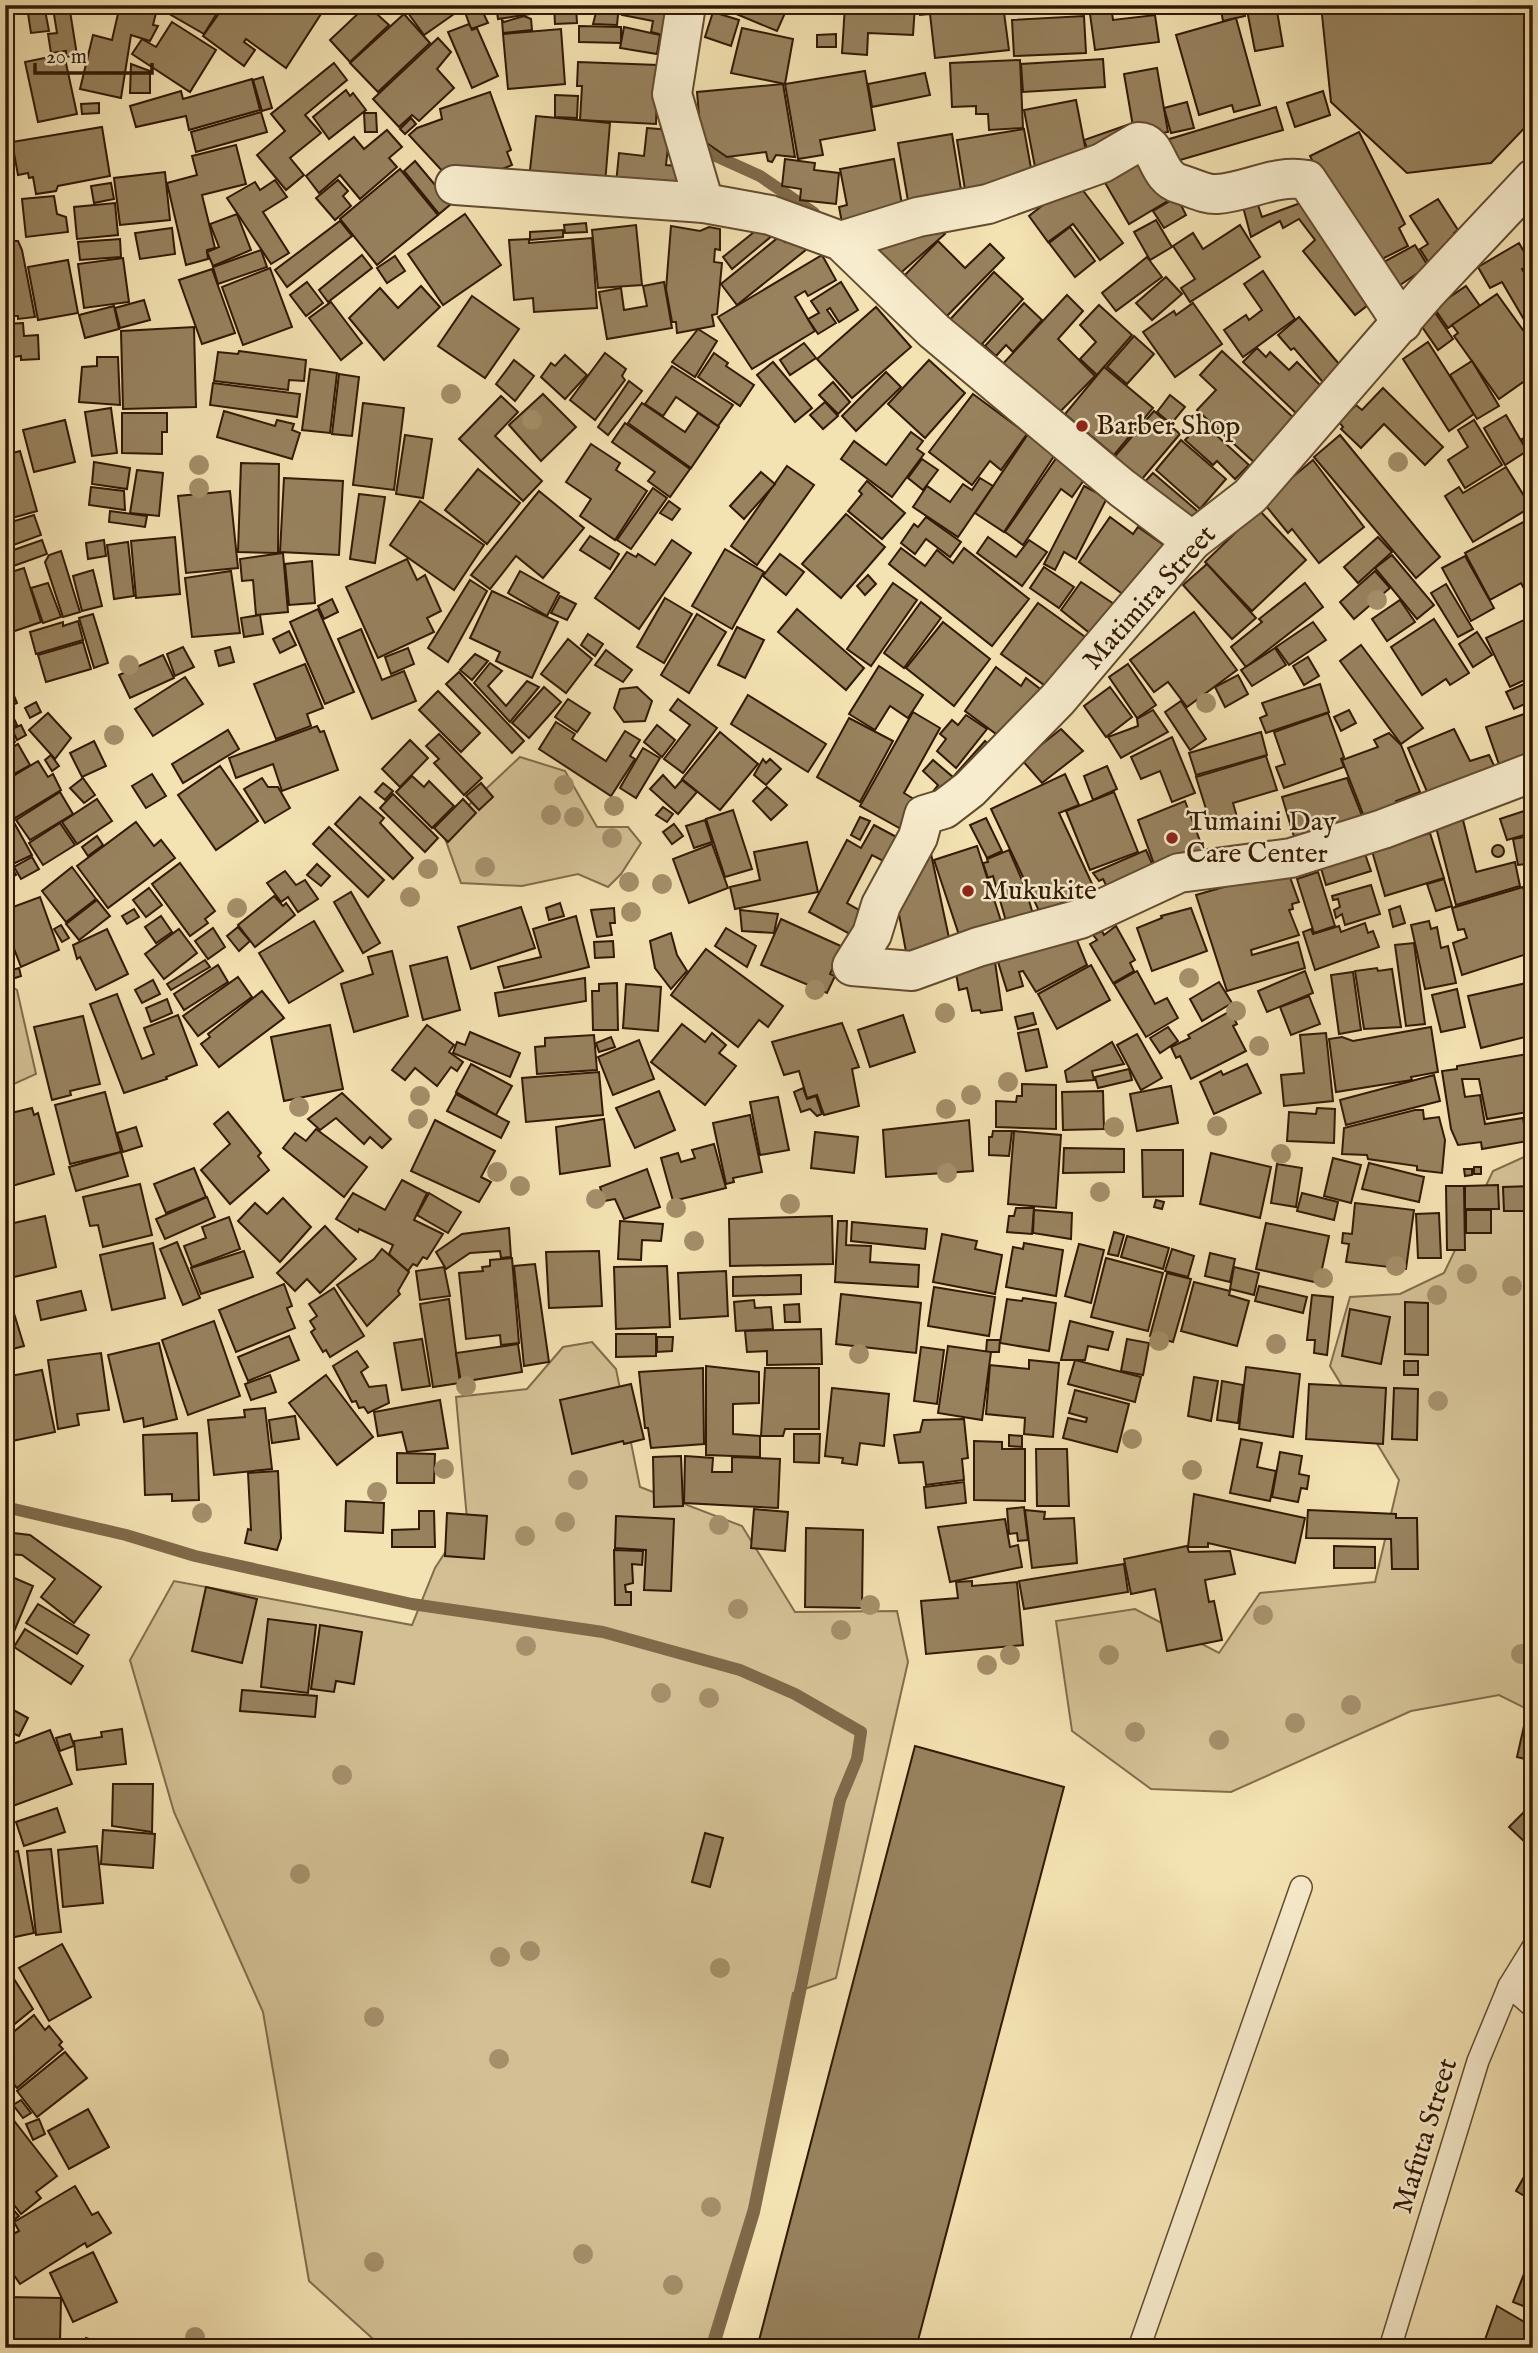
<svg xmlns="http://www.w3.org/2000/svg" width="1538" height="2353" font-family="'IM FELL English',serif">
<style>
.green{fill:#d2c094;stroke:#826c4c;stroke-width:2}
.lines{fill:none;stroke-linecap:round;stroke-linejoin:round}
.stream{stroke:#7f6949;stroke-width:12}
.building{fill:#97825e;stroke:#331904;stroke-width:2}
.service-casing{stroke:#634b30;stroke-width:24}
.minor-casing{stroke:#634b30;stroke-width:42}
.service{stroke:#f7eccd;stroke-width:21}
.minor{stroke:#f7eccd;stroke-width:38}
.tree{fill:#a48f6a}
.poi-dot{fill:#8f2418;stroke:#f7eccd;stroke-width:2.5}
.labels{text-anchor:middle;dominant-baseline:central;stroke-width:5;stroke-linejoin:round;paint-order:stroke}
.poi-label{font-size:28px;fill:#331904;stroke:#f7eccd;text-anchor:start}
.street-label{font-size:28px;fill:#331904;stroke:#f7eccd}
</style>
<rect width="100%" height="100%" fill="#f3e2b2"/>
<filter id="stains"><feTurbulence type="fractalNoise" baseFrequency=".00286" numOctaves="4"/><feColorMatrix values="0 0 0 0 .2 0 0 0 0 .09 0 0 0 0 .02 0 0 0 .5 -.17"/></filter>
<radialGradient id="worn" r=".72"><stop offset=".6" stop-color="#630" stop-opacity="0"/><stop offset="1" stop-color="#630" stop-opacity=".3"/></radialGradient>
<g class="green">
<path d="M520,757L565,771L597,827H628L641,843L621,874L608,887L578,874L522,886L461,883L442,830Z"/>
<path d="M5,982L17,990L36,1074L5,1088Z"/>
<path d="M1533,1153V1712L1499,1695L1411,1711L1231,1792L1151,1789L1072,1731L1056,1621L1135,1609L1219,1653L1260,1593L1375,1582L1399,1480L1330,1366L1350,1297L1400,1294L1444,1273L1493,1171Z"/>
<path d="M592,1342L616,1369L640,1487L742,1526L795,1612L897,1611L908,1662L836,1978L793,1993L749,2208L706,2348H383L309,2281L263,2012L174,1812L130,1660L174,1581L412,1625L435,1568L467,1519L456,1397L527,1389L563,1347Z"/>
</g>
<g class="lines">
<g class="stream">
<path d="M696,147L760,176L814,213"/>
<path d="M5,1507L126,1535L195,1556L412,1604L603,1632L740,1670L795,1694L861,1732L857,1759L840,1800L754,2212L713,2348"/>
</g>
</g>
<g class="building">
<path d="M44,5L49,31L31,33L27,7Z"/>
<path d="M69,5L77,55L66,57V51L51,53L48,34L57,33L53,8Z"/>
<path d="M120,5H158L153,25L158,26L150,41L131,35L121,98L80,89L93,35L112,40Z"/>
<path d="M160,5H222L204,34L159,8Z"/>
<path d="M225,5H309L321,14L286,68L246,39L244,42L255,50L244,66L203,36Z"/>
<path d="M324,5H337L332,13Z"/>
<path d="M367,5L389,25L350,62L330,40Z"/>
<path d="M418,5H463L464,7L424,35L408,13Z"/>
<path d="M496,5H549L550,11L498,19Z"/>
<path d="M554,5H576L577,23L555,24Z"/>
<path d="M598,5H619L617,25L593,24Z"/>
<path d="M624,5H676L667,36L651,32L653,21L622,15Z"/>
<path d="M715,5H766L785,13L777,31Z"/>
<path d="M845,5H915L913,35L868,33L867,55L842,53Z"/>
<path d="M919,5H1003L1009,50L935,58L930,14L920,15Z"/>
<path d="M1111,5L1113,20L1155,15L1159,42L1095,50L1089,7Z"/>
<path d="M1163,5H1189L1190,8L1165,13Z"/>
<path d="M1220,5H1243L1245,16L1223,21Z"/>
<path d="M1246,5H1276L1283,46L1255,51Z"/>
<path d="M1321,5H1533V119L1491,163L1407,173L1331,102Z"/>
<path d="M480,6L488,23L471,29L465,12Z"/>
<path d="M713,12L739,20L731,46L705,37Z"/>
<path d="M404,14L430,43L378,92L350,63Z"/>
<path d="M524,16L531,19L532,30L503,33L502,20L504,22Z"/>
<path d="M1084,16L1086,53L1014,56L1012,20Z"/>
<path d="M1236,18L1260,105L1234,112L1232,105L1199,115L1176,35Z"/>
<path d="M172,22L216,50L190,92L132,54L142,39L156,47Z"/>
<path d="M469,24L472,30L477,28L498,76L472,88L448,32Z"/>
<path d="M579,26L621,27V43L579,42Z"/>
<path d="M624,27L660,35L657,54L620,48Z"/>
<path d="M742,28L793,39L785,84L731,73Z"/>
<path d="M561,29L565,84L508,89L503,34Z"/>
<path d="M836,34V47H817V35Z"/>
<path d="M438,38L451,52L437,69L454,88L419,121L412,115L399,127L373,99Z"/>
<path d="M64,54L77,114L38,122L25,62Z"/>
<path d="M1103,59L1105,87L1023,92L1021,64Z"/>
<path d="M1020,60L1023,128L989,130L988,114H976V106L952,107L950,63Z"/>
<path d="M578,62L658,65L656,124L580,120L582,86H577Z"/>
<path d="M334,63L347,80L305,115L321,133L290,158L304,175L286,190L257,155L285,131L271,114Z"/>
<path d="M131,64L150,71V93H130Z"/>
<path d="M1157,68L1168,132L1135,138L1124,74Z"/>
<path d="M865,71L875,130L820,140L823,155L798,159L785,84Z"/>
<path d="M925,73L930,95L872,107L868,84Z"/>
<path d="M263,77L272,108L262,111L253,80Z"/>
<path d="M252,79L260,110L189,130L186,116L136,127L130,106L181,91L183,99Z"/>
<path d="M783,84L795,157L776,155L772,162L768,161L766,152L727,157L701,139L697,92Z"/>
<path d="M346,90L350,96L353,93L366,110L329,139L313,117Z"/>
<path d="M1323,91L1330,115L1295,127L1287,103Z"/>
<path d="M490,92L511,150L507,152L512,165L465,184L445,174L409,135L417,128L442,119L440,109Z"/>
<path d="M555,95L578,96L577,118L555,117Z"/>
<path d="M1076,100L1088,162L1036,172L1024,110Z"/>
<path d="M1187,102L1194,128L1171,133L1164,108Z"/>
<path d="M99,103V113L82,114L81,104Z"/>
<path d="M1276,107L1283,130L1163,165L1156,143Z"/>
<path d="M261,112L267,132L196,152L191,132Z"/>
<path d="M364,113H376L377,132H365Z"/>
<path d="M536,116L610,123L605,184L529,179Z"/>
<path d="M411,118L416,124L405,134L400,129Z"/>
<path d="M1127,125L1133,139L1092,161L1084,140Z"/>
<path d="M102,127L110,176L58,186L56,191L36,194L33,177L29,178L28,173L18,175L12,142Z"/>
<path d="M647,128L670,130L666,165L677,166L679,192L616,184L619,153L644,156Z"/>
<path d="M1024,129L1034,185L966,196L957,140Z"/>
<path d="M387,130L402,147L389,158L397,167L360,199L340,175L319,193L306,176L354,137L364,149Z"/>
<path d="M1359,132L1405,224L1399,228L1408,246L1368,266L1356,248L1310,156Z"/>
<path d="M952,134L963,202L908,201L898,143Z"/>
<path d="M236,145L246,184L202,195L215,248L207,250L208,259L186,265L167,183L197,175L192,156Z"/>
<path d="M1140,145L1171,199L1129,224L1097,169Z"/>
<path d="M785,159L815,163L814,170L839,173L836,204L800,200L801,189L782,186Z"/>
<path d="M894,159L904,216L842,223L839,207L847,205L840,169Z"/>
<path d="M415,161L451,204L439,214L404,171Z"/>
<path d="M400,169L438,215L377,265L340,219Z"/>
<path d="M165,172L170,220L120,225L114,178Z"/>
<path d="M275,180L287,197L263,212L289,253L271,264L227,198L255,182L260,190Z"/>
<path d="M338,180L348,191L343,196L351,206L335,220L316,198Z"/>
<path d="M1075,180L1123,243L1100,260L1073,224L1048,242L1029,216Z"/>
<path d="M111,183L114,199L94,203L91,186Z"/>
<path d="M54,196L57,214L66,217L68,232L26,237L22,199Z"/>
<path d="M1177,197L1186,215L1164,228L1153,211Z"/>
<path d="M1438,199L1458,230L1454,233L1462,244L1432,268L1420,249L1428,244L1410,216Z"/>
<path d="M1306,201L1381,295L1355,315L1303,251L1315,240L1299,219L1283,228L1280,221L1251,237L1243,207L1257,202L1262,217Z"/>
<path d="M115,203L118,235L77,239L74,207Z"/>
<path d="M237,214L251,250L213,266L207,252L219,247L210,224Z"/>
<path d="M465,214L501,265L443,305L408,254Z"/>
<path d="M1156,220L1172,247L1150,260L1134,232Z"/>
<path d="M340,221L352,236L287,287L275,270Z"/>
<path d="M586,223L587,232L565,233L564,225Z"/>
<path d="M764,224L773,235L732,269L723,257Z"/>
<path d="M936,224L945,234L896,277L875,255L897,233Z"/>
<path d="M636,225L642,285L598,288L592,230Z"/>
<path d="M1240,225L1260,257L1190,302L1181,288L1195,279L1173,246L1193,233L1203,249Z"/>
<path d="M671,226L700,231L709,227L720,229V250L715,249L714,262L722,263L717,314L712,315L714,326L677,333L676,322H672L666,289Z"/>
<path d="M1070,227L1095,261L1075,277L1049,243Z"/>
<path d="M172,228L175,254L140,259L135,233Z"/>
<path d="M563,230V237L530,240V232Z"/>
<path d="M795,234L807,249L737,305L721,284L780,236L785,242Z"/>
<path d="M5,238L8,241H18L22,250L35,317L18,319V316H5Z"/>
<path d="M592,238L597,308L534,312L533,298L514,300L509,240L529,239V243Z"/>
<path d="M120,239L121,257L80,260L78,242Z"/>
<path d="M938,241L965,268L990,244L1004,258L942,321L901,279Z"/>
<path d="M1519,243L1531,264L1522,269L1533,287V335L1502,282L1490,288L1478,267Z"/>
<path d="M1415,245L1428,266L1387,294L1369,270Z"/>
<path d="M261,250L267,267L218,284L213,267Z"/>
<path d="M362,255L372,268L328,302L319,290Z"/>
<path d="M822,255L836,280L808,296L805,291L795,297L815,331L752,369L718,317Z"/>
<path d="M395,256L405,271L387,283L377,268Z"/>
<path d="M1147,257L1162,277L1116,311L1102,293Z"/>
<path d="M123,258L129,302L84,308L78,264Z"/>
<path d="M68,260L78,313L38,320L28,267Z"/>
<path d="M270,268L292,327L243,345L222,287Z"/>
<path d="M212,269L235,333L202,344L179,280Z"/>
<path d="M1263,271L1295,319L1243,357L1224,330L1246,315L1249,320L1262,310L1244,284Z"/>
<path d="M994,272L1023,299L982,344L994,355L985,364L944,326Z"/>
<path d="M1166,277L1182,294L1152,320L1136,303Z"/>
<path d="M307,282L323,303L306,316L290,295Z"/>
<path d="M664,282L672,328L607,339L599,292L621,288L624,310L647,306L643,286Z"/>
<path d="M841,282L858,310L839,322L830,308L827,310L836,323L818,334L808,319L819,313L811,301Z"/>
<path d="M421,286L440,307L384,360L349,318L380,288L398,308Z"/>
<path d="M1466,286L1480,306L1448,328L1434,308Z"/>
<path d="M1497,294L1533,344V375L1499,399L1454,336L1458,333L1452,325Z"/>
<path d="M1067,295L1083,311L1058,339L1095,376L1056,416L999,368Z"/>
<path d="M472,296L519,329L485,378L438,346Z"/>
<path d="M144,300L150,320L120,328L115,308Z"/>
<path d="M331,302L362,343L341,360L309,318Z"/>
<path d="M1024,303L1042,320L1013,352L1006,345L996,356L985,346Z"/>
<path d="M1193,303L1222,344L1175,377L1143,332L1174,311L1176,315Z"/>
<path d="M1099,305L1132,335L1097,375L1080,359L1096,342L1080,325Z"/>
<path d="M114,306L119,329L85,338L79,315Z"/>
<path d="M876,307L911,347L852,398L817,359Z"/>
<path d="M1434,311L1453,339L1438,350L1418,321Z"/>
<path d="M1299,317L1345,371L1327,387L1294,348L1291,350L1278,335Z"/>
<path d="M23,323L24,336L38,335L39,359L21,360V356L13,357L12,351H5V324Z"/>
<path d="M194,327L196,407L123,409L121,331Z"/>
<path d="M698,329L717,341L695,377L672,362Z"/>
<path d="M1134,336L1154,354L1127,384L1107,367Z"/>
<path d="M1428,342L1474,414L1449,431L1403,359Z"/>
<path d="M804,343L816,358L790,375L780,360Z"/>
<path d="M1257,348L1266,357L1270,352L1289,370L1297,362L1322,387L1301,418L1243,362Z"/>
<path d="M239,351L306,360L304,381L289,380L288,390L214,381L218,352L238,354Z"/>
<path d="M1222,351L1297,421L1257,465L1197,410L1216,390L1200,375Z"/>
<path d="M605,353L626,369L622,376L625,380L595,420L570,400Z"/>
<path d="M714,353L728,363L726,366L754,385L740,406L698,377Z"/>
<path d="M565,355L587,375L565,399L541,377L551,363L555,366Z"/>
<path d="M97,357H118L120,405L79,402L82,367L97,366Z"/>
<path d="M514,360L534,376L515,401L496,384Z"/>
<path d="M929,360L965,393L925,438L888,404Z"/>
<path d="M1472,361L1499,406L1477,419L1450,375Z"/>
<path d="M773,362L812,408L795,422L757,375Z"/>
<path d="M672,366L733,405L718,426L676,397L663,416L645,404Z"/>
<path d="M1104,367L1153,408L1114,455L1065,414Z"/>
<path d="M310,369L337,373L330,433L302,430Z"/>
<path d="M886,372L901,387L856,431L842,416Z"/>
<path d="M339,374L359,377L352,436L332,434Z"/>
<path d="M629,381L642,391L608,435L598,427Z"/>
<path d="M833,382L850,402L838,414L819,395Z"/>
<path d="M213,383L300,394L297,417L210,405Z"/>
<path d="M1383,388L1443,447L1425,465L1384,424L1361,448L1341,429L1343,427L1339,422L1356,405L1362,410Z"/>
<path d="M543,394L576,427L541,461L509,425Z"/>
<path d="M973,394L1027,434L1001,470L990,461L972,485L929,452Z"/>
<path d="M1170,395L1185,407L1171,424L1157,412Z"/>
<path d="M501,396L518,412L495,436L542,481L523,501L459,439Z"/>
<path d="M825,402L838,416L823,429L810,415Z"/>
<path d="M363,403L404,408L394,490L353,485Z"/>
<path d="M642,403L685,432L698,413L719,427L691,468L628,423Z"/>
<path d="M111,408L117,453L92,456L85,412Z"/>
<path d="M224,411L275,426L277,420L294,424L292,430L300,433L292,459L217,437Z"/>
<path d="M1154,411L1180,434L1142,479L1130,469L1124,475L1110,462Z"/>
<path d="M122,413H167V432H162V454L122,453Z"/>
<path d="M1506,415L1527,451L1505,465L1484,428Z"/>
<path d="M65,420L75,462L34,472L23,430Z"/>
<path d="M1474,420L1502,465L1465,488L1448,460L1468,447L1458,430Z"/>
<path d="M1202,422L1249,465L1235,479L1217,461L1213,465L1185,440Z"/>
<path d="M625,423L690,469L670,497L648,481L655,472L612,442Z"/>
<path d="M911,432L923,441L917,449L924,454L892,497L841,459L854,441L886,465Z"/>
<path d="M1533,433V455L1522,439Z"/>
<path d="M1028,434L1056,453L1004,532L975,513Z"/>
<path d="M405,435L432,439L423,498L396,494Z"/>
<path d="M1340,435L1440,557L1416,578L1314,457Z"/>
<path d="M1181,440L1226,479L1200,509L1156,470Z"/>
<path d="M591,444L620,463L616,470L647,491L615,540L580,516L591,499L566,482Z"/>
<path d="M20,451L37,511L5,520V455Z"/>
<path d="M1057,457L1086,477L1072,497L1061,489L1023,545L1005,532Z"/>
<path d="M922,459L938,470L923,490L908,478Z"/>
<path d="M1313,460L1364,527L1319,563L1292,529L1288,533L1258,496L1277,490Z"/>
<path d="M94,462L130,468L127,489L92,484Z"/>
<path d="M241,463L279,464L278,553L238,552Z"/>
<path d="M787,466L814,485L757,565L731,546Z"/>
<path d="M1506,467L1531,507L1473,542L1445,496L1459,487L1463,493Z"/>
<path d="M478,469L520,503L487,544L445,510Z"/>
<path d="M137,470L163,473L159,516L130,513Z"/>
<path d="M761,472L775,484L744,519L730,506Z"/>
<path d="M1153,473L1201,514L1190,528L1141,486Z"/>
<path d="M284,478L343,481L339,555L280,552Z"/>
<path d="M980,478L993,486L958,537L913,507L927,486L950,502L963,484L972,490Z"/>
<path d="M867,481L905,513L882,539L848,511L862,494L859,491Z"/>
<path d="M1084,486L1107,498L1076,559L1064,552L1055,570L1044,564Z"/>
<path d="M91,487L124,491L125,510L89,505Z"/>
<path d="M653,488L667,498L631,549L617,540Z"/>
<path d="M230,491L238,568L186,573L178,496Z"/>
<path d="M539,491L584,528L543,578L516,556L490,589L471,575Z"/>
<path d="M359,494L385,497L375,563L350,559Z"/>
<path d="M420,501L484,545L454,590L390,545Z"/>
<path d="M669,501L680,509L672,520L660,513Z"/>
<path d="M1259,510L1306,560L1252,611L1205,562Z"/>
<path d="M110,511L147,516L145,527L109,522Z"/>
<path d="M846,514L885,547L841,598L802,564Z"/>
<path d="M34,515L41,535L5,548V524Z"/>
<path d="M926,517L961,542L950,557L926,539L915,554L901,543L914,524L918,527Z"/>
<path d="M1110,517L1133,534L1138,527L1175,553L1132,601L1079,562Z"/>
<path d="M1529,519L1533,527V596L1529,598L1521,583L1490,600L1465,553Z"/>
<path d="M590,536L619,554L610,569L580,550Z"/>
<path d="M175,537L180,594L136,598L131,541Z"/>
<path d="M988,537L1016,557L1029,540L1047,552L1022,586L977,553Z"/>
<path d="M1378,537L1392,552L1358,583L1344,567Z"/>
<path d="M42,540L47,554L5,569V553Z"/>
<path d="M104,540L106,556L88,559L86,543Z"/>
<path d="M672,540L691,553L639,629L595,598L627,552L636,557L638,554L655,565Z"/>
<path d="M128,542L134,596L114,599L107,545Z"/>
<path d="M901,548L925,566L937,550L953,563L964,548L1029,599L992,646L889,564Z"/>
<path d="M725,549L764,572L732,629L692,606Z"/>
<path d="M61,551L80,612L63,617L45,562L49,555Z"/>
<path d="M283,553L288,612L256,615L253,580L242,581L240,559Z"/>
<path d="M780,554L804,572L786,595L763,576Z"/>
<path d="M1392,555L1434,605L1417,619L1375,568Z"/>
<path d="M1465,556L1494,608L1471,621L1442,568Z"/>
<path d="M407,559L417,580L425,575L441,611L427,618L434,632L378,658L346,587Z"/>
<path d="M312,561L315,603L289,605L285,564Z"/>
<path d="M1207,564L1256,618L1232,639L1183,585Z"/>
<path d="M1044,567L1074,587L1059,608L1030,588Z"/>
<path d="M24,568L41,622L9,633L5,622V574Z"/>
<path d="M93,570L102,606L82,611L73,576Z"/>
<path d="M231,571L240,633L192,637L185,578Z"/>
<path d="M520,571L559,593L547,616L508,593Z"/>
<path d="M1375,571L1390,588L1354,619L1340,602Z"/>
<path d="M868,575L876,584L865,595L857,586Z"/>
<path d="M470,580L487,591L448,662L428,648Z"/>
<path d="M1081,582L1126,612L1102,643L1061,610Z"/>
<path d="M48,583L61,617L43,623L31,588Z"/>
<path d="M893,583L917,600L871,666L847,649Z"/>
<path d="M1305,583L1323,607L1246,667L1231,647L1262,622L1259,619Z"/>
<path d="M1446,584L1473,629L1458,637L1431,593Z"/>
<path d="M492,591L558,622L532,678L496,661L500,652L470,638Z"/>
<path d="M560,596L576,604L567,620L551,613Z"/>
<path d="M665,598L692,614L664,663L637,647Z"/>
<path d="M332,599L338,612L324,619L318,606Z"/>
<path d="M1400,600L1415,622L1387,641L1372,619Z"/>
<path d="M921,602L941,618L904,668L884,653Z"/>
<path d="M1038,603L1095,644L1058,695L1001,654Z"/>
<path d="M318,609L354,692L325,704L290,622Z"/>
<path d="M797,609L864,668L846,690L778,632Z"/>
<path d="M1194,612L1237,670L1187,707L1168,682L1154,692L1130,660Z"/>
<path d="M93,614L108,663L94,668L79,618Z"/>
<path d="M697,614L726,632L689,693L661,675Z"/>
<path d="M260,615L263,634L244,637L241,618Z"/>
<path d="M1434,619L1469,673L1450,685L1446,679L1422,695L1391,647Z"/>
<path d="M1526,619L1533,633V676L1510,687L1486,638Z"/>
<path d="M78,621L83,640L36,654L30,632L63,622V626Z"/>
<path d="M943,622L990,659L954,706L906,668Z"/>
<path d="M1313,622L1326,640L1289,665L1276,647Z"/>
<path d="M737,627L764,640L745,678L718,665Z"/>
<path d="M361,629L382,680L404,671L416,701L372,719L338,639Z"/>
<path d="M289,631L296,645L280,653L273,639Z"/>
<path d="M1477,632L1492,655L1473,667L1459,644Z"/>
<path d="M588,634L603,644L595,656L581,645Z"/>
<path d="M568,639L592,659L566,693L541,674Z"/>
<path d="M83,642L91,669L46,682L38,655Z"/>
<path d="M1361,645L1423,728L1401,744L1340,661Z"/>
<path d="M183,647L194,667L175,676L167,654Z"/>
<path d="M230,647L234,662L219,666L215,651Z"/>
<path d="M408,648L414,664L391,674L385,657Z"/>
<path d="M1275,648L1286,665L1252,686L1241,670Z"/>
<path d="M606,650L632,670L623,682L595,665Z"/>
<path d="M475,654L488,661L472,680L460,670Z"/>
<path d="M163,655L174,678L130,698L119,675Z"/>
<path d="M1308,657L1319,676L1304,685L1293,666Z"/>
<path d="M490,663L502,671L488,686L506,706L527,681L539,687L510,722L474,683Z"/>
<path d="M305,664L323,708L307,714L311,726L276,739L254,684Z"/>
<path d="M1128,664L1156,705L1137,718L1109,677Z"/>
<path d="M879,666L923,695L908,718L890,706L875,730L849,714Z"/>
<path d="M996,667L1021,686L1026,678L1048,695L1011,745L965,711Z"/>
<path d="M459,672L524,741L512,753L446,684Z"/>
<path d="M5,674L17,703L5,708Z"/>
<path d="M1238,675L1248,694L1225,707L1215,687Z"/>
<path d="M185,677L203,704L153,736L135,709Z"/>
<path d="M1533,680V700L1514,709L1506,692Z"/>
<path d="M1320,684L1329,712L1266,733L1260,718L1267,715L1262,703Z"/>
<path d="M544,687L561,702L529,738L512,723Z"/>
<path d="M637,687L652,701L645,721L624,722L614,708L620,689Z"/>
<path d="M1110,687L1132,717L1106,737L1084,706Z"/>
<path d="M438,691L480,733L461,752L419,710Z"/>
<path d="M748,695L826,744L808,772L731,724Z"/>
<path d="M568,699L590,713L577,732L555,717Z"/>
<path d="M678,699L717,728L683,773L664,759L690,725L670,710Z"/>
<path d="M1181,701L1206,739L1190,750L1165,712Z"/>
<path d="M36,702L41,712L30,718L25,708Z"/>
<path d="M10,710L17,725L5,731V712Z"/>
<path d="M1153,710L1168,732L1121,758L1108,737L1138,726L1137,719Z"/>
<path d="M1349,710L1356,723L1341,731L1334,717Z"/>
<path d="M1533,711V763L1502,773L1486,727Z"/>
<path d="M913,712L940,728L904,793L917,801L901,829L860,806Z"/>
<path d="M48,713L71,738L55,759L29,730Z"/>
<path d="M1328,713L1344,757L1341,759L1344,767L1284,788L1276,767L1285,764L1274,732Z"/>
<path d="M966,715L987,729L956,768L937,751L946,739L940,734L952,720L958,725Z"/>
<path d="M849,718L893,741L860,802L817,777Z"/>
<path d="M556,722L575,734L572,739L606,761L625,731L640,740L630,756L635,759L611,796L539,749Z"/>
<path d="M21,725L26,735L17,740L12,729Z"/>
<path d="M657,725L675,740L662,757L644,742Z"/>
<path d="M317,726L320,732L324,731L338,770L282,791L273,764L236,778L229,758Z"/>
<path d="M1061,729L1083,751L1042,783L1022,760Z"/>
<path d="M1454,729L1470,761L1489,755L1500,778L1432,803L1408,748Z"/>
<path d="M228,730L239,749L183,783L172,764Z"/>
<path d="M11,732L15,742L5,746V734Z"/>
<path d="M720,732L758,764L720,810L682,779Z"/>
<path d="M1261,732L1267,755L1196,775L1189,753Z"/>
<path d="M1389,733L1401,745L1420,792L1396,801L1398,806L1365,819L1342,760L1378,747L1374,740Z"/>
<path d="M439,734L482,778L464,795L434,763L439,759L426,746Z"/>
<path d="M1172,737L1195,793L1172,802L1160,771L1141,779L1131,757Z"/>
<path d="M410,740L428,758L400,787L382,769Z"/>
<path d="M94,741L106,766L82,777L70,753Z"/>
<path d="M985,741L995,750L928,798L938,785L923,771L933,760L953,777Z"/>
<path d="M18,744L30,765L5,779V752Z"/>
<path d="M643,748L660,758L636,798L620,788Z"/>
<path d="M51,755L59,766L52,771L45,760Z"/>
<path d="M1266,756L1277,790L1233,803L1237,817L1211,825L1196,777Z"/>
<path d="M763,759L766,763L770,759L781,769L766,785L754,775Z"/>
<path d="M38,761L48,777L53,774L61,790L15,818L7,803L5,781Z"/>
<path d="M220,766L258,821L216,850L178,795Z"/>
<path d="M1107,766L1117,789L1093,800L1084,776Z"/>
<path d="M152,774L166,796L146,808L132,786Z"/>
<path d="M1065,774L1079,805L1059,813L1094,888L1040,913L991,809Z"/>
<path d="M663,775L675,788L682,780L697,792L678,814L650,789Z"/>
<path d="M412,776L424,787L429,781L454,806L432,828L396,792Z"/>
<path d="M83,778L95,795L84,803L70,788Z"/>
<path d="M262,778L268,787H278L290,808L265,823L244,789Z"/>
<path d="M1347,778L1366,826L1298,850L1282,797Z"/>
<path d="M383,783L393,791L385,800L375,792Z"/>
<path d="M481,783L493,797L479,810L466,796Z"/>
<path d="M767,787L787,805L771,820L753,801Z"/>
<path d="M60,792L73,814L30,840L16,820Z"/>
<path d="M1114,792L1138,852L1090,870L1066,811Z"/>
<path d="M393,794L438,838L425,852L380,808Z"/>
<path d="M360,797L384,818L380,823L413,858L393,879L335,824Z"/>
<path d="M97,799L112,821L77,844L62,822Z"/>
<path d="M463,799L476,813L448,842L434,828Z"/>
<path d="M1185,801L1206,857L1158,875L1138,820Z"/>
<path d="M663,807L673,814L667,822L656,815Z"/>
<path d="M733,810L752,869L725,877L706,819Z"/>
<path d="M1524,811L1531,833L1507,840L1500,819Z"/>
<path d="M11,817L32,855L13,864L5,851V820Z"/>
<path d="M860,817L870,821L860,840L851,835Z"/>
<path d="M986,818L1002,851L987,858L970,825Z"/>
<path d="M705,820L712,842L694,848L686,826Z"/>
<path d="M1463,820L1476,872L1515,862L1520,886L1456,905L1436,827Z"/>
<path d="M136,822L154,846L161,840L175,858L108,908L77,866Z"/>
<path d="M60,823L75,845L43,865L29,843Z"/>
<path d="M674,824L683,836L672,844L663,832Z"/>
<path d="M874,825L902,840L889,864L872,855L847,903L873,918L861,940L809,912L847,840L861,848Z"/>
<path d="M329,827L384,880L368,897L313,844Z"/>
<path d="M1430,833L1444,878L1385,896L1372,851Z"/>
<path d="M97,836L103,845L88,856L82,847Z"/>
<path d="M1530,836L1533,863L1518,865L1513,839Z"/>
<path d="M807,842L818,892L735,909L730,887L760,880L754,852Z"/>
<path d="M712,844L728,888L689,903L673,859Z"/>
<circle cx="1498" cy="851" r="6"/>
<path d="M977,846L1001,921L959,935L934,860Z"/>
<path d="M930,849L952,952L907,957L898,909Z"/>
<path d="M1009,850L1025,887L1035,921L1008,928L993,876L988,878L983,863L988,862L987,859Z"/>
<path d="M1146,850L1158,877L1112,897L1103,879L1099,881L1093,873Z"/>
<path d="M1364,851L1371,871L1326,885L1320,865Z"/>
<path d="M5,857L16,875L5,881Z"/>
<path d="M32,857L39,869L21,879L14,867Z"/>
<path d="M180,863L215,911L205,919L208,923L190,936L152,884Z"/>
<path d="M317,864L330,876L321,886L307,875Z"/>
<path d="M72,867L96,899L66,922L42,891Z"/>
<path d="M1287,869L1299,902L1292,904L1293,909L1289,910L1299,935L1251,950L1252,955L1298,942L1305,968L1227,991L1196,895Z"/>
<path d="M285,871L296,885L305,880L318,899L298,912L288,897L281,902L267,883Z"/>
<path d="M1318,872L1335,926L1314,933L1297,879Z"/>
<path d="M1444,879L1452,906L1436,911L1427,884Z"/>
<path d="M1371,885L1380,914L1345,925L1342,914L1336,918L1334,910L1340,907L1338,899L1333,900L1332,896Z"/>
<path d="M1523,887L1533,921V929L1527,930L1533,952L1462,975L1453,943L1467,938L1464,929L1458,930L1452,908Z"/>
<path d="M149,888L162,905L146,917L133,900Z"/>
<path d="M351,892L380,943L363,953L334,902Z"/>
<path d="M274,896L283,906L286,903L295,915L255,947L238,925Z"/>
<path d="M40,897L59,950L21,967L5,925V910Z"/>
<path d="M97,900L110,916L79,940L66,924Z"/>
<path d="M560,903L564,916L549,920L546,908Z"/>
<path d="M1400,906L1405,923L1393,927L1389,910Z"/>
<path d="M521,907L535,948L471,969L458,927Z"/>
<path d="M614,908L615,923H610L612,935L597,937L591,910Z"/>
<path d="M1191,908L1207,951L1152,971L1137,928L1162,918L1161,916Z"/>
<path d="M134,909L139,917L127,924L122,916Z"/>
<path d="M740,910L778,914L774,933L742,931Z"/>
<path d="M161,916L172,932L156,943L145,927Z"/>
<path d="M576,916L589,967L504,988L498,967L541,957L533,929Z"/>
<path d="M781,919L854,952L834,965L830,974L835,976L827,993L761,965Z"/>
<path d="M314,921L343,971L289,1003L259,953Z"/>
<path d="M1429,921L1431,929L1437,927L1441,948L1448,946L1456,983L1425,989L1411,925Z"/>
<path d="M1365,923L1368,933L1373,931L1379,947L1315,970L1303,932L1311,929L1313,934L1339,926L1341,932Z"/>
<path d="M61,925L69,938L62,942L54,929Z"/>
<path d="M1116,926L1135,960L1130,963L1134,971L1113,983L1090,944L1097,940L1093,935L1102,931L1104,935Z"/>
<path d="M238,927L250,941L239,951L227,936Z"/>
<path d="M213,928L225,947L208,959L195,941Z"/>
<path d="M726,928L756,946L747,967L715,946Z"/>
<path d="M107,929L128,974L96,990L80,957L77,959L73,945Z"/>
<path d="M179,929L197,953L164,979L145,954Z"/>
<path d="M671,933L677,955L687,971L671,989L655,968L650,941Z"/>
<path d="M1074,933L1087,965L1036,992L1023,971L1019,972L1023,986L1007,991L998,962Z"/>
<path d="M613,941L614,957L595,958L594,942Z"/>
<path d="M1414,943L1425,1024L1406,1026L1395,945Z"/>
<path d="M706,949L783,1006L768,1027L759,1020L738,1047L671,995Z"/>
<path d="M392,951L408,1016L354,1032L341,984L373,974L368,957Z"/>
<path d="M994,955L1002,1010L981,1013L980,1010L972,1011L967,988L959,990L954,962Z"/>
<path d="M447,957L460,1010L423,1020L410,966Z"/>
<path d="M205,960L210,967L171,990L167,984Z"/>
<path d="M218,965L228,982L184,1010L174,994Z"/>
<path d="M1091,965L1110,1000L1057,1029L1038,994Z"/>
<path d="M19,968L21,976L12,979L9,971Z"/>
<path d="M1377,968L1378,971L1392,969L1401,1027L1364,1029L1355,971Z"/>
<path d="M1137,971L1155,1004L1167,998L1178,1018L1146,1037L1114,984Z"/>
<path d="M1305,971L1313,993L1267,1012L1258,991Z"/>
<path d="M1353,972L1361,1030L1339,1034L1331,975Z"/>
<path d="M238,977L252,997L198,1036L183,1016Z"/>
<path d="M585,978L586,1001L499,1016L495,993Z"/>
<path d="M153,980L160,994L142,1003L135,990Z"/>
<path d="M1219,982L1232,1003L1202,1021L1190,999Z"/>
<path d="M1531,982L1533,1035L1481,1048L1468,996Z"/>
<path d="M617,983L618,1030H593L592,991H599V984Z"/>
<path d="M626,984L661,987L658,1031L623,1028Z"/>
<path d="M1457,989L1465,1027L1441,1032L1432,995Z"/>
<path d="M7,991L12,1011L5,1013V992Z"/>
<path d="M262,991L284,1018L219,1067L201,1044L210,1037L208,1034Z"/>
<path d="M117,994L142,1059L154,1054L144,1028L178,1015L197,1065L166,1077L167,1079L124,1093L90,1004Z"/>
<path d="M1309,996L1320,1024L1291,1035L1280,1007Z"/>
<path d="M167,999L172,1013L151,1022L146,1008Z"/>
<path d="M1234,1006L1238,1015H1232L1237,1024L1233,1026L1246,1051L1191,1079L1180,1056L1176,1058L1171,1047L1190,1038L1188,1035L1232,1010Z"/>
<path d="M1033,1013L1036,1024L1018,1029L1015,1017Z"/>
<path d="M903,1015L915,1052L870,1067L858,1030Z"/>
<path d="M83,1016L100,1084L70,1091L71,1095L52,1100L34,1027Z"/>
<path d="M842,1023L859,1067L852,1069L859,1106L824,1115L817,1095L807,1098L799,1071L784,1075L772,1042Z"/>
<path d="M682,1024L705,1042L712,1033L726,1045L719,1053L736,1066L705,1105L651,1062Z"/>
<path d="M330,1025L343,1089L284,1101L271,1037Z"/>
<path d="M427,1025L454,1045L449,1052L463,1062L457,1071L451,1067L437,1086L415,1068L405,1080L392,1070Z"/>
<path d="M1168,1027L1178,1041L1160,1053L1150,1038Z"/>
<path d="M1431,1027L1438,1072L1411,1077L1412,1080L1336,1092L1329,1039L1342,1037L1353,1041Z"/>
<path d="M1038,1029L1047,1067L1026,1071L1018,1033Z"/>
<path d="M470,1032L520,1053L510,1077L453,1053L457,1042L465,1045Z"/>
<path d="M1326,1033L1333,1101L1284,1106L1281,1075L1304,1073L1300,1035Z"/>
<path d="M1137,1034L1162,1078L1141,1090L1117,1045Z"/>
<path d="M594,1035L597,1070L537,1074L535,1047L545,1046V1038Z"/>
<path d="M611,1037L615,1047L599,1052L596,1043Z"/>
<path d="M639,1040L654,1079L613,1095L598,1057Z"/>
<path d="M1112,1042L1124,1064L1092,1071L1094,1080L1067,1082L1065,1071Z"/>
<path d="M1533,1053V1111L1487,1119L1479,1079H1462L1465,1097L1480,1095L1485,1124L1523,1118L1527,1141L1482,1149L1481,1142L1458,1145L1451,1129L1442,1071L1457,1069V1066Z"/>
<path d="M471,1064L512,1086L496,1115L456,1092Z"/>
<path d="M1247,1064L1261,1093L1214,1114L1200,1082L1221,1071L1223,1075Z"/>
<path d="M1129,1069L1132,1080L1098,1088L1095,1077Z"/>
<path d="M599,1072L603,1115L526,1122L522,1078Z"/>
<path d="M1434,1075L1440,1101L1346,1125L1340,1100Z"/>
<path d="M1022,1084L1056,1085V1129L996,1127V1101L1016,1102L1017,1096H1022Z"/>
<path d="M1171,1086L1178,1123L1137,1131L1130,1094Z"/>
<path d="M803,1088L807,1099L816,1096L822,1114L817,1116L810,1109L801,1112L794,1092Z"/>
<path d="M659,1091L675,1130L635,1148L616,1108Z"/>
<path d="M1103,1091L1104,1129L1063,1130L1062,1092Z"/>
<path d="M105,1092L121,1152L70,1164L55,1105Z"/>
<path d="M342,1093L391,1139L382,1148L370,1137L364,1144L336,1118L320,1130L308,1119Z"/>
<path d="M456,1094L509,1122L501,1138L447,1111Z"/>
<path d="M778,1097L789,1150L760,1155L750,1102Z"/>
<path d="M32,1108L34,1115L38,1113L54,1174L5,1188V1120L12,1119L11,1113Z"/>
<path d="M1317,1108L1335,1109L1334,1143L1287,1141L1289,1112L1316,1114Z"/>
<path d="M1415,1110H1423L1424,1119L1439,1117L1445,1140L1442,1173L1417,1170V1166L1368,1159L1367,1155L1342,1154L1344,1128Z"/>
<path d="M228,1112L261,1153L258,1156L269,1170L230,1204L201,1170L230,1144L214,1124Z"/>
<path d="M750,1115L762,1172L733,1178L734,1182L726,1184L713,1123Z"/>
<path d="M604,1119L610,1166L560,1174L556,1127Z"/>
<path d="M435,1120L495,1151L481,1177L491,1182L479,1202L411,1171Z"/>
<path d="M969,1120L973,1171L886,1177L883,1130Z"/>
<path d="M136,1127L142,1146L123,1152L117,1133Z"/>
<path d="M316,1129L367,1167L344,1197L283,1148L295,1133L306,1141Z"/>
<path d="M993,1131H1012L1009,1156L989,1155V1137H992Z"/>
<path d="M1014,1131L1061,1135L1056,1208L1008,1204Z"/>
<path d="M815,1132L858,1137L854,1173L811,1168Z"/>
<path d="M714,1144L726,1188L673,1201L661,1158L678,1153L681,1162L695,1158L692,1150Z"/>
<path d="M1064,1148L1124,1149V1172L1063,1173Z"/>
<path d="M1142,1150H1183V1196L1143,1197Z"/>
<path d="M121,1152L128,1176L76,1191L69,1167Z"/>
<path d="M1211,1153L1271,1167L1260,1218L1200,1204Z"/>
<path d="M1333,1158L1361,1165L1351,1203L1324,1196Z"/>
<path d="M1369,1163L1424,1177L1419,1202L1362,1189Z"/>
<path d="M1277,1164L1302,1168L1296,1207L1271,1203Z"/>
<rect x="1474" y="1167" width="7" height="7"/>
<path d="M194,1168L206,1197L166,1213L154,1184Z"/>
<path d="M647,1169L660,1207L624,1219L615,1199L604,1201L600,1187Z"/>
<path d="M1464,1169H1472V1175L1465,1176Z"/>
<path d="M402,1180L427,1193L414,1220L443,1234L427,1259L423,1257L417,1266L413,1264L408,1271L389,1254L393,1245L359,1229L358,1232L336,1219L353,1193L385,1210Z"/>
<path d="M140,1184L152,1235L103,1247L98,1225L90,1226L83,1197Z"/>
<path d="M1498,1185L1499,1209H1465V1186Z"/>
<path d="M1446,1186H1464L1465,1250H1447Z"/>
<path d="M1533,1186V1211H1504L1503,1187Z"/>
<path d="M429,1193L461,1212L448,1233L417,1215Z"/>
<path d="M1302,1193L1338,1202L1334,1220L1297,1211Z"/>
<path d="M207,1197L215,1217L165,1239L156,1219Z"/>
<path d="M283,1198L311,1227L280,1262L238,1221L255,1203L267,1214Z"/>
<path d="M1156,1200L1164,1202L1162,1209L1154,1207Z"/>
<path d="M1355,1203L1414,1210L1406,1269L1346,1262L1349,1244L1342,1243L1343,1233L1352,1234Z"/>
<path d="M1016,1208H1034L1032,1234L1007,1232L1009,1216H1014Z"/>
<path d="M1034,1210L1072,1213L1071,1239L1033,1233Z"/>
<rect x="1466" y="1210" width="25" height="23"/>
<path d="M1439,1213L1441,1258H1418L1416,1214Z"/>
<path d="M45,1216L56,1267L14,1277L5,1241V1225Z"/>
<path d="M832,1216L833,1264L730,1266L729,1219Z"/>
<path d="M229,1217L240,1249L192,1267L184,1246L206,1238L202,1227Z"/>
<path d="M620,1221L663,1224L661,1241L642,1240L641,1260L618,1259Z"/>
<path d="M838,1221H847L846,1245L871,1246L870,1262L919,1265L918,1287L835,1282Z"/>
<path d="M852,1222L927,1229L925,1249L851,1241Z"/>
<path d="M1266,1223L1329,1236L1319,1283L1256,1269Z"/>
<path d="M325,1226L356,1259L320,1293L307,1279L295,1291L277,1273Z"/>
<path d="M509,1228L511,1257L501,1258L500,1251L470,1253L446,1269L436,1252L462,1234Z"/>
<path d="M1114,1232L1124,1235L1118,1256L1108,1254Z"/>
<path d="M942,1234L977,1241L975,1249L1002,1255L995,1294L933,1282Z"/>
<path d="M1127,1236L1169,1248L1163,1269L1121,1257Z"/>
<path d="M177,1242L200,1298L183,1305L160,1249Z"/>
<path d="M153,1243L165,1298L112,1310L100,1255Z"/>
<path d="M1024,1243L1063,1250L1056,1296L1006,1287L1013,1247L1023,1249Z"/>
<path d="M1079,1244L1104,1250L1091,1303L1065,1296Z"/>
<path d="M382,1249L409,1272L398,1291L400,1294L367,1326L337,1285L374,1259Z"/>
<path d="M1172,1249L1194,1256L1188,1277L1165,1271Z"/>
<path d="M244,1251L253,1277L201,1294L191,1268Z"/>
<path d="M599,1251L602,1306L549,1308L546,1252Z"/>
<path d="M1210,1253L1235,1259L1230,1282L1205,1276Z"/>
<path d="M512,1258L519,1343L501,1345L500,1335L466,1339L459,1273L483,1271L482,1267L490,1266V1260Z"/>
<path d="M1106,1258L1163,1273L1148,1331L1091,1317Z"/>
<path d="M535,1264L549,1362L524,1366L514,1266Z"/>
<path d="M667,1266L670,1327L616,1329L614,1267Z"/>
<path d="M444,1267L450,1296L420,1300L416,1271Z"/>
<path d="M1234,1267L1259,1273L1254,1295L1230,1289Z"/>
<path d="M726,1271L728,1316L680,1319L678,1273Z"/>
<path d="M1167,1273L1191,1279L1173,1342L1150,1336Z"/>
<path d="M801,1275V1294L733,1296V1277Z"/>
<path d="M1194,1282L1230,1291L1229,1295L1249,1301L1237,1346L1181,1331Z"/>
<path d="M5,1284L24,1346L5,1351Z"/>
<path d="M284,1284L292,1306L287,1308L295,1328L236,1352L219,1310Z"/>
<path d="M1259,1286L1307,1297L1303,1313L1255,1301Z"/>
<path d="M934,1287L995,1297L989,1336L928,1326Z"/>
<path d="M334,1288L364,1336L330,1357L326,1350L323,1352L311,1332L315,1329L310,1321L317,1316L309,1304Z"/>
<path d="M81,1291L86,1310L41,1320L37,1301Z"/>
<path d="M841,1294L921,1303L916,1353L836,1344Z"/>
<path d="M1312,1295L1333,1297L1327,1355L1314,1353L1315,1340H1307Z"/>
<path d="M1023,1298L1056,1303L1049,1351L1000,1343L1007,1299L1022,1301Z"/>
<path d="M449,1299L460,1383L433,1387L420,1304Z"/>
<path d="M754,1300L755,1308L771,1307L773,1329L736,1331L734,1302Z"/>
<path d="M1405,1302L1428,1303V1355L1405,1354Z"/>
<path d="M799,1304L800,1322H785L784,1305Z"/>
<path d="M1350,1309L1390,1317L1381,1364L1342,1356Z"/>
<path d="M214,1321L240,1396L188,1415L162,1340Z"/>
<path d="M1070,1321L1113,1332L1108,1350L1088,1346L1085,1360H1061Z"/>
<path d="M821,1329L822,1364L767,1365V1351L747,1352L745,1331Z"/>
<path d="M616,1334H656V1356L616,1357Z"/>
<path d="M289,1336L299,1360L248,1381L238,1357Z"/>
<path d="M657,1337H673L672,1351L657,1352Z"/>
<path d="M422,1339L430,1386L402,1390L394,1343Z"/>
<path d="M1127,1339L1149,1343L1143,1375L1121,1371Z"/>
<path d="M987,1340H1000L999,1352H986Z"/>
<path d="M159,1343L177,1419L144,1427L143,1418L124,1422L108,1355Z"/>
<path d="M518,1344L522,1372L461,1382L456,1353Z"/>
<path d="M948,1346L991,1352L982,1420L938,1413Z"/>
<path d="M921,1347L944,1350L937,1404L914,1401Z"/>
<path d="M357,1351L368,1367L361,1372L369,1387L386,1385L389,1403L368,1413L364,1407L359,1408L356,1401L352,1402L333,1366Z"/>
<path d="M101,1353L109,1410L77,1414L79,1425L58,1429L48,1360Z"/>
<path d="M1029,1360L1059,1363L1053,1437L1024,1434L1025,1418L986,1414L990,1365L1029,1369Z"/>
<path d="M1075,1360L1141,1377L1135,1402L1068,1384Z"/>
<rect x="1404" y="1361" width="14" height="14"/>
<path d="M706,1366L759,1372V1403L733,1404V1434L760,1436V1457L706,1455Z"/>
<path d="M1246,1367L1300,1374L1293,1437L1239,1429Z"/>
<path d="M703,1368L704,1444L651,1448L648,1428H645L639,1372Z"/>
<path d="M765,1368H819V1429H785L783,1436H761Z"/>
<path d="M42,1370L55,1432L12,1441L5,1411V1377Z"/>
<path d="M270,1375L276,1392L251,1400L245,1384Z"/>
<path d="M326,1375L373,1437L337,1465L289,1403Z"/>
<path d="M1194,1377L1218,1381L1211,1421L1188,1416Z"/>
<path d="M1222,1381L1243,1385L1238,1423L1217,1420Z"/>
<path d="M631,1384L644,1439L624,1444L623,1441L572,1454L560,1400Z"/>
<path d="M1309,1384L1386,1388L1383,1444L1306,1439Z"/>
<path d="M832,1388L889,1394L884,1446L860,1443L857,1465L842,1463L843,1458L825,1456Z"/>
<path d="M1394,1388L1418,1389L1417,1440L1392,1439Z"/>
<path d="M1075,1390L1129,1404L1117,1452L1063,1438L1068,1418L1086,1422L1087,1418L1069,1413Z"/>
<path d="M440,1400L448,1448L407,1452L402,1432L378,1436L374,1412Z"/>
<path d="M265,1408L272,1469L214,1475L208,1420L245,1417L244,1410Z"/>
<path d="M295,1416L299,1439L272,1443L269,1420Z"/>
<path d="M964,1419L968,1458L962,1459L964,1480L926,1485L923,1462L899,1463L894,1435L920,1432L923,1420Z"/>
<path d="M197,1433L199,1500L172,1501V1494L145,1495L143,1435Z"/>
<path d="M794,1434H820L819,1463L794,1462Z"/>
<path d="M1009,1435L1022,1436V1447L1009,1446Z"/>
<path d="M1241,1439L1262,1443L1257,1467L1276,1471L1270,1501L1230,1493Z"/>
<path d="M974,1441L1002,1442V1449H1025V1501L974,1500Z"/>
<path d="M1036,1449H1067L1069,1506H1037Z"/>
<path d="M1280,1452L1302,1456L1299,1474L1309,1476L1307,1489L1301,1488L1298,1502L1272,1497Z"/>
<path d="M397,1453L435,1454L434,1483H397Z"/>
<path d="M681,1456L683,1506L654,1507L653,1457Z"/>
<path d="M685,1456L713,1458L712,1472H732V1457L780,1459L778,1508L684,1503Z"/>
<path d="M278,1471L281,1538L277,1550L245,1543L248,1529L251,1530L248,1473Z"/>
<path d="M964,1482L966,1503L926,1508L924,1487Z"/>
<path d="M1194,1494L1305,1518L1295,1563L1208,1543V1547H1188Z"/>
<path d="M346,1501L384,1503L383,1533L345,1531Z"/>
<path d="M1024,1507L1028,1540L1018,1541L1017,1533L1009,1534L1007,1509Z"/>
<path d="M754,1509L788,1512L785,1551L751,1548Z"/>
<path d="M1025,1510L1045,1512L1044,1519L1074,1518L1077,1563L1032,1568Z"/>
<path d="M1308,1510L1396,1514V1518H1417L1418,1569H1392L1391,1539L1306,1538Z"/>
<path d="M419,1511H434L435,1547H392V1530L419,1529Z"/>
<path d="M447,1513L487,1516L484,1559L445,1556Z"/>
<path d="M616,1516L674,1519L671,1591L644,1590L646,1550L615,1548Z"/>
<path d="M1005,1519L1010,1547L1018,1545L1022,1567L950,1582L938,1527Z"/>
<path d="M806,1528L863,1530L862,1608L805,1607Z"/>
<path d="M5,1532L30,1535L101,1587L74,1623L41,1597L55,1579L22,1555L5,1554Z"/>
<path d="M1187,1546L1189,1552L1230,1551L1235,1574L1205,1580L1209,1602L1214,1601L1222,1640L1167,1651L1155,1589L1131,1594L1124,1559Z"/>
<path d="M1334,1546L1375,1547V1568H1334Z"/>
<path d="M614,1550L643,1551L642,1565L632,1564L633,1583L625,1585L626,1592H631V1605H615Z"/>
<path d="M1124,1564L1128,1592L1024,1609L1019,1581Z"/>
<path d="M5,1574L33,1586L13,1634L5,1631Z"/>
<path d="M972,1581V1586L1017,1582L1023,1645L926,1654L921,1601L958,1598L956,1582Z"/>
<path d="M206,1587L257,1599L242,1663L192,1651Z"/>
<path d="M38,1604L89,1635L77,1654L26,1623Z"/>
<path d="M268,1619L316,1625L308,1693L261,1687Z"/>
<path d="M320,1625L362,1632L354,1684L336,1681L334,1692L311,1689Z"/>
<path d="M25,1629L83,1666L71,1684L14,1647Z"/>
<path d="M242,1690L317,1696L315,1717L240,1711Z"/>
<path d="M5,1693L13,1697L8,1707L28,1718L19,1736L5,1730Z"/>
<path d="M1524,1726L1533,1728V1761L1517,1757Z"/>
<path d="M122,1729L126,1764L77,1770L74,1741L102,1737L101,1732Z"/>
<path d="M50,1730L72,1784L13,1806L5,1785V1747Z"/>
<path d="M70,1734L74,1746L60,1751L56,1738Z"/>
<path d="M915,1746L1064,1787L916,2348H757Z"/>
<path d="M113,1784H153L152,1832L112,1826Z"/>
<path d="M57,1808L65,1832L24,1846L16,1822Z"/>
<path d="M1525,1811L1533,1819L1530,1847L1509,1827Z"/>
<path d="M103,1830L155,1834L153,1868L101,1864Z"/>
<path d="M705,1833L723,1838L710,1887L692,1882Z"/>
<path d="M97,1846L103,1903L63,1907L58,1850Z"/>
<path d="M51,1849L61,1932L36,1935L27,1851Z"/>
<path d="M18,1851L34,1933L10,1938L5,1916V1854Z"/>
<path d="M62,1944L91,1997L49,2021L19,1968Z"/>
<path d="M9,1971L33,2009L5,2032V1974Z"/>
<path d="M34,2015L45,2030L49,2026L62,2042L59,2045L63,2049L17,2088L5,2074V2039Z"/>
<path d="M65,2052L87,2078L37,2117L17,2091Z"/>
<path d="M21,2100L31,2113L23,2118L13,2105Z"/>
<path d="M88,2109L109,2147L69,2169L48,2131Z"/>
<path d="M39,2119L45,2134L33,2140L26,2124Z"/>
<path d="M15,2122L57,2176L36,2192L41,2198L21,2214L5,2193V2130Z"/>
<path d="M1533,2161V2201L1516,2191Z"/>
<path d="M75,2186L92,2215L98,2212L111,2233L87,2247L85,2243L20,2284L5,2262V2238L19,2231L14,2222Z"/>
<path d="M5,2200L19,2216L5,2227Z"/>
<path d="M1533,2251V2310L1513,2302Z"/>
<path d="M93,2252L117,2302L73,2322L50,2273Z"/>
<path d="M7,2297L61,2298L60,2342L6,2341Z"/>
<path d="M1497,2306L1533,2327V2348H1482Z"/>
<path d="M86,2338L115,2348H83Z"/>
</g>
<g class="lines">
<g class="service-casing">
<g id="service">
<path d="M1509,1986L1533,2007"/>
<path d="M1139,2348L1301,1887"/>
<path d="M1390,2348L1478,2061L1509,1986L1533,1947"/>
</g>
</g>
<g class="minor-casing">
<g id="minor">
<path d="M686,5L672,94L704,203"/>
<path d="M1533,179L1426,293L1250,496L1192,541L1058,699L970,789L944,809L924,815L918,837L881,905L872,934L852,966L912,971L978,947L1080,919L1179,873L1291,858L1383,829L1533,772"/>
<path d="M455,185L704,203L770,215L841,241L934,331L1122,488L1192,541"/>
<path d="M841,241L918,217L988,204L1102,163L1138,142C1159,141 1155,177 1180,184C1191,187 1206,195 1217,194C1248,192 1275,174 1307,180L1402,323"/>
</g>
</g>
<use href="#service" class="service"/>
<use href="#minor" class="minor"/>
</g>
<g class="tree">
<circle cx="451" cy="394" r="10"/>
<circle cx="532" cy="420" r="10"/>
<circle cx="1398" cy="462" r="10"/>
<circle cx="199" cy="465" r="10"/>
<circle cx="199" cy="488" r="10"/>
<circle cx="1377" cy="600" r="10"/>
<circle cx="129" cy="665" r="10"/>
<circle cx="1206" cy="703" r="10"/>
<circle cx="114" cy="735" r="10"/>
<circle cx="564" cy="785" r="10"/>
<circle cx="614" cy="806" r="10"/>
<circle cx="551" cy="815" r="10"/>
<circle cx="574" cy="817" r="10"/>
<circle cx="612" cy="838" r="10"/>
<circle cx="485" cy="867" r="10"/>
<circle cx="428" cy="869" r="10"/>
<circle cx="629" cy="882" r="10"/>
<circle cx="662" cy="884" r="10"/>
<circle cx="410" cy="897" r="10"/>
<circle cx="237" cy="908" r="10"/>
<circle cx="631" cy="912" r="10"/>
<circle cx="1189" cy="978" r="10"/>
<circle cx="815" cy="990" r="10"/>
<circle cx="1236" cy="1011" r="10"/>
<circle cx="945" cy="1013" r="10"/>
<circle cx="1259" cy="1046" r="10"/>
<circle cx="1008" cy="1082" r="10"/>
<circle cx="971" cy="1095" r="10"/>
<circle cx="420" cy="1096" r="10"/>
<circle cx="299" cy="1107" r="10"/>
<circle cx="946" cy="1109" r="10"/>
<circle cx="418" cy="1119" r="10"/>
<circle cx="1217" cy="1126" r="10"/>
<circle cx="1114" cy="1127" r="10"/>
<circle cx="1281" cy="1154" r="10"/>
<circle cx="497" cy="1172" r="10"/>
<circle cx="947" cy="1173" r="10"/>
<circle cx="520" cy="1186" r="10"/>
<circle cx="1100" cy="1192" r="10"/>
<circle cx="596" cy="1199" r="10"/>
<circle cx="790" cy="1204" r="10"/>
<circle cx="676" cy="1208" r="10"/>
<circle cx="694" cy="1241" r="10"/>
<circle cx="1396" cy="1266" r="10"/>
<circle cx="1467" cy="1274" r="10"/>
<circle cx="1323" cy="1278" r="10"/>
<circle cx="1512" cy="1286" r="10"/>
<circle cx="1437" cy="1295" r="10"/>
<circle cx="1159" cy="1341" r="10"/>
<circle cx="1276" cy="1344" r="10"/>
<circle cx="859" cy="1354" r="10"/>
<circle cx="466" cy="1386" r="10"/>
<circle cx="1438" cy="1401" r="10"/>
<circle cx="1132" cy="1439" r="10"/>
<circle cx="444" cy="1469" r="10"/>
<circle cx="1192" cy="1470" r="10"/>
<circle cx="578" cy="1480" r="10"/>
<circle cx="377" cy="1492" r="10"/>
<circle cx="202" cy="1513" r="10"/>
<circle cx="565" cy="1522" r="10"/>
<circle cx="719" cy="1525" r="10"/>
<circle cx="525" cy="1536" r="10"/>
<circle cx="870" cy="1605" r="10"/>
<circle cx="738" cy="1609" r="10"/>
<circle cx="1263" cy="1615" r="10"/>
<circle cx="841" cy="1630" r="10"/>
<circle cx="526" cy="1646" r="10"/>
<circle cx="1521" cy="1654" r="10"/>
<circle cx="1010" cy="1655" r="10"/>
<circle cx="1109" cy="1655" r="10"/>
<circle cx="987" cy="1665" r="10"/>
<circle cx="661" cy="1693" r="10"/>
<circle cx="709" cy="1698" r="10"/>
<circle cx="1351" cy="1705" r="10"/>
<circle cx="1295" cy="1723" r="10"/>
<circle cx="1135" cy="1732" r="10"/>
<circle cx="1219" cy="1740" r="10"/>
<circle cx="342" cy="1775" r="10"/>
<circle cx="300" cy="1874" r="10"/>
<circle cx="530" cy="1951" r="10"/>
<circle cx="500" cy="1957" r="10"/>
<circle cx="720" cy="1968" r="10"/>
<circle cx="374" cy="2017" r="10"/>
<circle cx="499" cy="2059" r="10"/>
<circle cx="711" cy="2207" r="10"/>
<circle cx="583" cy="2254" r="10"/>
<circle cx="374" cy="2262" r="10"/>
<circle cx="673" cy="2285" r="10"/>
<circle cx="195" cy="2337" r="10"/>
</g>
<g class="poi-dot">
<circle cx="1082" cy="426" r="7"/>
<circle cx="1172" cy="838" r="7"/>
<circle cx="968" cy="891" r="7"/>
</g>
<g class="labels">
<g class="poi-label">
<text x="1096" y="426">Barber Shop</text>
<text x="1186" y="822">Tumaini Day<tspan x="1186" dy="32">Care Center</tspan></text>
<text x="982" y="891">Mukukite</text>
</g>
<g class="street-label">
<text transform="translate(1150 598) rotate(-48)">Matimira Street</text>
<text transform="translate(1426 2136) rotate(-73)">Mafuta Street</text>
</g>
</g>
<rect width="1538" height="2353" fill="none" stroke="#f3e2b2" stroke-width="28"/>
<rect x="7" y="7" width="1524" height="2339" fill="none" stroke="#331904" stroke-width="3.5"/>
<rect x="14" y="14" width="1510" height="2325" fill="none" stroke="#331904" stroke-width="2"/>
<path d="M35 63v10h117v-10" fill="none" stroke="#331904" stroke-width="3.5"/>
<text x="46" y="63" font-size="21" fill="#331904" stroke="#f7eccd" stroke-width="5" paint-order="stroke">20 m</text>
<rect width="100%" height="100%" filter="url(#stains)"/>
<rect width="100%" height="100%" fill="url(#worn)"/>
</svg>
